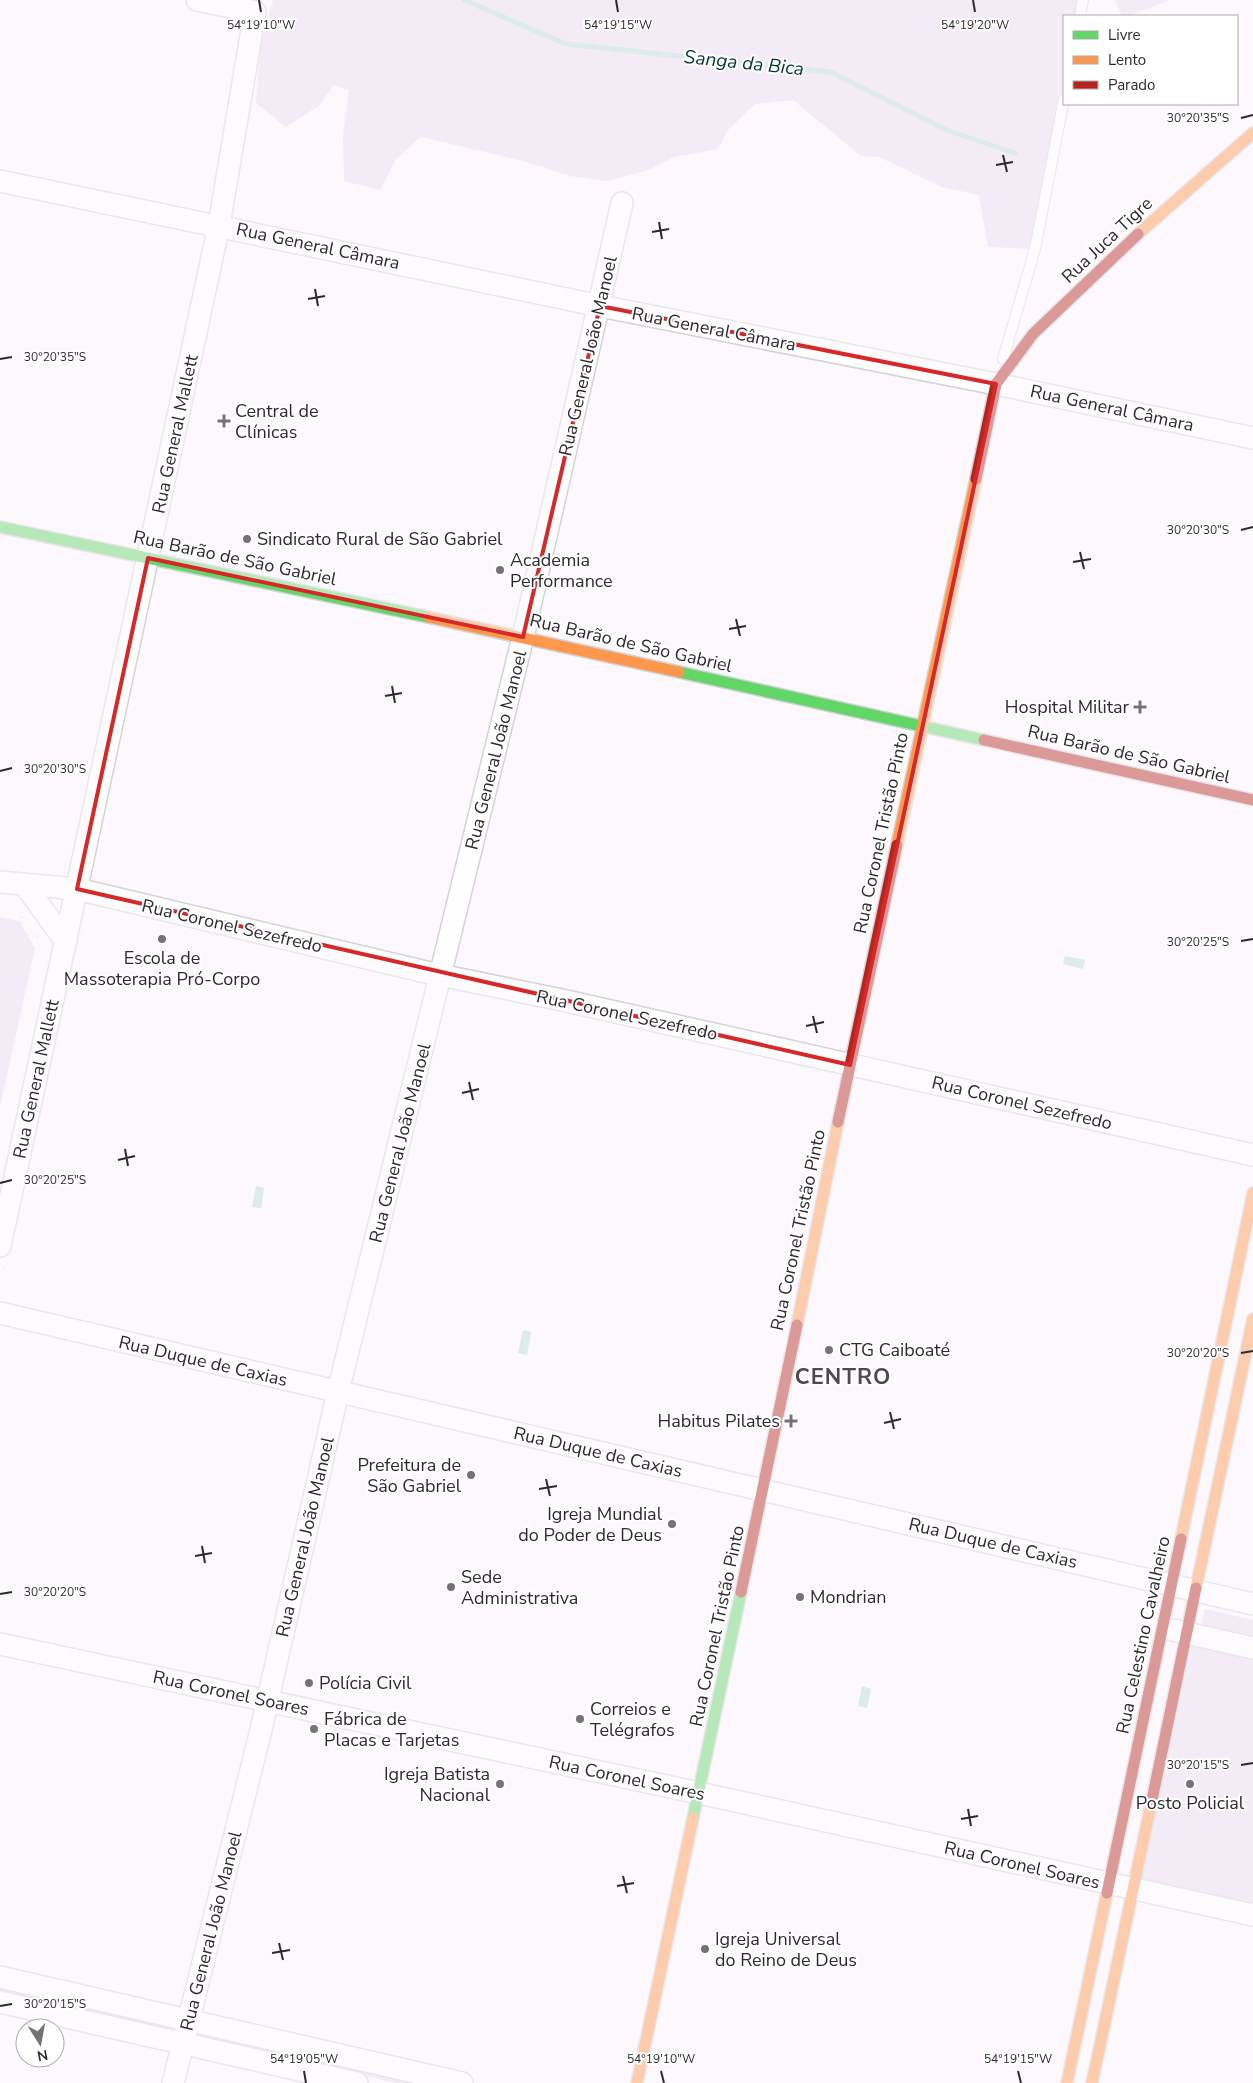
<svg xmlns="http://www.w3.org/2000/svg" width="1253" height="2083" font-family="'Nunito Sans',sans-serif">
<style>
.green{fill:#e9dbec}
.water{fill:#b3ddd2}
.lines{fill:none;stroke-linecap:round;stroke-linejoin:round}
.stream{stroke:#b3ddd2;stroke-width:5}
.lane-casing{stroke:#d4d2d5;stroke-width:12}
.street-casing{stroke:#d4d2d5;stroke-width:24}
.fast-casing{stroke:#d4d2d5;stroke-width:14}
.slow-casing{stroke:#d4d2d5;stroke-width:14}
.jam-casing{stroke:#d4d2d5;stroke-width:14}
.path{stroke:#e2e0e2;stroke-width:3;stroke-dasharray:1 4;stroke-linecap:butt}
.lane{stroke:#fffeff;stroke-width:10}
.street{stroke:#fffeff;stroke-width:21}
.fast{stroke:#63d668;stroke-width:11}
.slow{stroke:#ff974d;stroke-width:11}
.jam{stroke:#b3261e;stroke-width:11}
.marked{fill:none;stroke:#d62828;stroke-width:4;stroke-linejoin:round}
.ticks{fill:none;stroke:#2d2a2e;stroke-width:2}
.poi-dot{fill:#757276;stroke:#fff;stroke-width:2}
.labels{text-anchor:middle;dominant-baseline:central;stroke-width:4;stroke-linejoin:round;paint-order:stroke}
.street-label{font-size:18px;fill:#2d2a2e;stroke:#fff}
.poi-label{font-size:18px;fill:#2d2a2e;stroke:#fff;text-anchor:start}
.water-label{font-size:19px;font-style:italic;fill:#00372c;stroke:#fff}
.district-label{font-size:22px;font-weight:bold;letter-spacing:1px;fill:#4d474e;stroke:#fff}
.ticks-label{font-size:12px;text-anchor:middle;fill:#2d2a2e;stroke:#fff;stroke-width:4;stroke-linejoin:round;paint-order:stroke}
</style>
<rect width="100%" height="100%" fill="#fcf8fd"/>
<g class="green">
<path d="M273,0H1083L1080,16H1064V99L1035,249L988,247L979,195L942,187L879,157L861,156L793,100L755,104L728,130L718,149L674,157L648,170L607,181L570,176L520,160L421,137L396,159L380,190L344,181L343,136L349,90L333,85L320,105L286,127L256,103L260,48Z"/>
<path d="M1115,0H1170L1128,16H1122Z"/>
<path d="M0,917L19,921L35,948L0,1106Z"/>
<path d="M1205,1609L1253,1620V1638L1201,1626Z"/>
<path d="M1192,1645L1253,1659V1905L1141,1882Z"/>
<path d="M0,1985L170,2024L167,2033L0,1994Z"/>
<path d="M214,2035L427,2083H396L212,2042Z"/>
</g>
<g class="water">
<path d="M1065,956L1085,960L1083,969L1063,964Z"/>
<path d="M256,1186L264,1188L261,1208L252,1207Z"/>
<path d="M523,1330L531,1332L527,1355L518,1353Z"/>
<path d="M862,1686L871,1689L867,1708L858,1706Z"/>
</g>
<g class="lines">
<path class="stream" d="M464,0L566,44L831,72L949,131L1015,153"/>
<g class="lane-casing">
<g id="lane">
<path d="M1080,16L1083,0"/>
<path d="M1003,359L1035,249L1064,99"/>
</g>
</g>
<g class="street-casing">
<g id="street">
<path d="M0,181L600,306L996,384L1253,438"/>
<path d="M0,882L77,889L430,973L562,1000L1253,1155"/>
<path d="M25,885L66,942"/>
<path d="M0,1246L219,225L255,12L197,0"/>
<path d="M0,1313L1253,1604"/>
<path d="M1173,1630L1253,1648"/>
<path d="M0,1644L699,1793L1253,1915"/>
<path d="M0,1977L462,2083"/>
<path d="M0,2002L357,2083"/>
<path d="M173,2083L260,1734L338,1392L523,637L622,203"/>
</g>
</g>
<g class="fast-casing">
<g id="fast">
<path d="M0,527L428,617"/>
<path d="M679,672L984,740"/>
<path d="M693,1818L741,1592"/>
</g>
</g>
<g class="slow-casing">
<g id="slow">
<path d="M1138,234L1253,133"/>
<path d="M428,617L679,672"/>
<path d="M897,845L976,479"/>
<path d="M797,1325L838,1122"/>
<path d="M1181,1539L1253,1193"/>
<path d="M1196,1588L1253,1319"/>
<path d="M637,2083L693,1818"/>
<path d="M1067,2083L1107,1893"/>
<path d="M1092,2083L1152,1800"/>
</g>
</g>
<g class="jam-casing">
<g id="jam">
<path d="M976,479L996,384L1033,334L1138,234"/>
<path d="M984,740L1253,800"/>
<path d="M838,1122L897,845"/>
<path d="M741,1592L797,1325"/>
<path d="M1152,1800L1196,1588"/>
<path d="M1107,1893L1181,1539"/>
</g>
</g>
<g class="path">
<path d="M19,933L22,912"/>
<path d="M13,935L19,933L39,937"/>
<path d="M0,999L13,1000"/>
<path d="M0,1264L7,1271"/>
<path d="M1180,1764L1253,1780"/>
</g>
<use href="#lane" class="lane"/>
<use href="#street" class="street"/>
<use href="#fast" class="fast"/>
<use href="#slow" class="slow"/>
<use href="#jam" class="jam"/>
</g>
<path d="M0 0H1253V2083H0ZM600,306L996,384L850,1065L77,889L148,558L523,637Z" fill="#fcf8fd" fill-opacity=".55" fill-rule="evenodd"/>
<path class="marked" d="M600,306L996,384L850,1065L77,889L148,558L523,637Z"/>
<path class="ticks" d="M259,0L261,12M616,0L618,12M973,0L975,12M1241,118L1253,115M1003,155L1007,172M996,165L1013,162M659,222L662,239M652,232L669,229M315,289L318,306M308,299L325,296M0,359L12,357M1241,530L1253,527M1080,552L1084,569M1073,562L1091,559M736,619L740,636M729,629L746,626M392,686L395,703M385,696L402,693M0,771L12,768M1241,941L1253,939M813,1016L817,1033M806,1026L824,1022M469,1082L473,1100M462,1093L479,1089M125,1149L128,1166M118,1160L135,1156M0,1183L12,1180M1241,1353L1253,1351M890,1412L894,1429M884,1423L901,1419M546,1479L550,1496M539,1489L557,1486M202,1546L205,1563M195,1556L212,1553M0,1594L12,1592M1241,1765L1253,1763M968,1809L971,1826M961,1819L978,1816M623,1876L627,1893M617,1886L634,1883M279,1943L283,1960M272,1953L290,1950M0,2006L12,2004M304,2071L306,2083M661,2071L664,2083M1018,2071L1021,2083"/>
<g class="poi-dot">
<path d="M221.5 413.5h5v5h5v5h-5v5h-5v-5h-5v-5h5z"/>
<circle cx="247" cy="539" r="5"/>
<circle cx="500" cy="570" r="5"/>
<path d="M1137.5 699.5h5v5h5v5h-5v5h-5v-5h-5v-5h5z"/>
<circle cx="162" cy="939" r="5"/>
<circle cx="829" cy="1350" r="5"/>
<path d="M788.5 1413.5h5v5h5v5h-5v5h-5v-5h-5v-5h5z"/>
<circle cx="471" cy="1475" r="5"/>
<circle cx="672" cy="1524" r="5"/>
<circle cx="451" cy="1587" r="5"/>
<circle cx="800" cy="1597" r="5"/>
<circle cx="309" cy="1683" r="5"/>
<circle cx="580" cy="1719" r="5"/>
<circle cx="314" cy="1729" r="5"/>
<circle cx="500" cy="1784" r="5"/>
<circle cx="1190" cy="1784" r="5"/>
<circle cx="705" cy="1949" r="5"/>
</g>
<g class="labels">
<g class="street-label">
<text transform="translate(1107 240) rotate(-43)">Rua Juca Tigre</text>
<text transform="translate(318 246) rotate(12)">Rua General Câmara</text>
<text transform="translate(714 329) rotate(11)">Rua General Câmara</text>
<text transform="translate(588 356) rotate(-77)">Rua General João Manoel</text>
<text transform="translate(1112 408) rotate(12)">Rua General Câmara</text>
<text transform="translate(175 434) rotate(-78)">Rua General Mallett</text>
<text transform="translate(235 558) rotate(12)">Rua Barão de São Gabriel</text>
<text transform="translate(631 643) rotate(13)">Rua Barão de São Gabriel</text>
<text transform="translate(496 750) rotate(-76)">Rua General João Manoel</text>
<text transform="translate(1129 754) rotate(13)">Rua Barão de São Gabriel</text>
<text transform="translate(881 833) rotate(-78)">Rua Coronel Tristão Pinto</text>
<text transform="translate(232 926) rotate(13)">Rua Coronel Sezefredo</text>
<text transform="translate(627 1015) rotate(12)">Rua Coronel Sezefredo</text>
<text transform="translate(36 1079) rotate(-78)">Rua General Mallett</text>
<text transform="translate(1022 1103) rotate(13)">Rua Coronel Sezefredo</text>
<text transform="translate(400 1143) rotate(-76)">Rua General João Manoel</text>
<text transform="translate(798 1230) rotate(-78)">Rua Coronel Tristão Pinto</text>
<text transform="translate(203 1361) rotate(13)">Rua Duque de Caxias</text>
<text transform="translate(598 1452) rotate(13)">Rua Duque de Caxias</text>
<text transform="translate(305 1537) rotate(-77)">Rua General João Manoel</text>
<text transform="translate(993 1543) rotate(13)">Rua Duque de Caxias</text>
<text transform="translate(717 1626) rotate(-78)">Rua Coronel Tristão Pinto</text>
<text transform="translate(1143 1635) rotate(-78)">Rua Celestino Cavalheiro</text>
<text transform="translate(231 1693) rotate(12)">Rua Coronel Soares</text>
<text transform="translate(627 1778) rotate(12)">Rua Coronel Soares</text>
<text transform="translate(1022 1865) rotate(13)">Rua Coronel Soares</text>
<text transform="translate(211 1931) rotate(-76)">Rua General João Manoel</text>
</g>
<g class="poi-label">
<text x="235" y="411">Central de<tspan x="235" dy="21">Clínicas</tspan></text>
<text x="257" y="539">Sindicato Rural de São Gabriel</text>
<text x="510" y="560">Academia<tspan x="510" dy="21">Performance</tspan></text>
<text x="1129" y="707" text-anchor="end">Hospital Militar</text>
<text x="162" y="958" text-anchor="middle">Escola de<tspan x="162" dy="21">Massoterapia Pró-Corpo</tspan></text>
<text x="839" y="1350">CTG Caiboaté</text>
<text x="780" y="1421" text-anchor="end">Habitus Pilates</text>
<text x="461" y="1465" text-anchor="end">Prefeitura de<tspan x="461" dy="21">São Gabriel</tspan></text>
<text x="662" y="1514" text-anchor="end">Igreja Mundial<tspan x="662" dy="21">do Poder de Deus</tspan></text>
<text x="461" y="1577">Sede<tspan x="461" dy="21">Administrativa</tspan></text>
<text x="810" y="1597">Mondrian</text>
<text x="319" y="1683">Polícia Civil</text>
<text x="590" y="1709">Correios e<tspan x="590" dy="21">Telégrafos</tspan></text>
<text x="324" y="1719">Fábrica de<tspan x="324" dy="21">Placas e Tarjetas</tspan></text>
<text x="490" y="1774" text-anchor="end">Igreja Batista<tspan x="490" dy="21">Nacional</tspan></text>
<text x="1190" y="1803" text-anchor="middle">Posto Policial</text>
<text x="715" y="1939">Igreja Universal<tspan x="715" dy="21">do Reino de Deus</tspan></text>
</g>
<g class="water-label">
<text transform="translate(744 63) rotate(6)">Sanga da Bica</text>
</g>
<g class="district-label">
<text x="843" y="1377">CENTRO</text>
</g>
</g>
<g class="ticks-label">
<text x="261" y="29">54°19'10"W</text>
<text x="618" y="29">54°19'15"W</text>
<text x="975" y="29">54°19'20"W</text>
<text x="1198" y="122">30°20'35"S</text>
<text x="55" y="361">30°20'35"S</text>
<text x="1198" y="534">30°20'30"S</text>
<text x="55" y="773">30°20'30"S</text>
<text x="1198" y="946">30°20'25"S</text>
<text x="55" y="1184">30°20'25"S</text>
<text x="1198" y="1357">30°20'20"S</text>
<text x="55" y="1596">30°20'20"S</text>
<text x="1198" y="1769">30°20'15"S</text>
<text x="55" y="2008">30°20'15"S</text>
<text x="304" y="2063">54°19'05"W</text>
<text x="661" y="2063">54°19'10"W</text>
<text x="1018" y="2063">54°19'15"W</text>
</g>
<rect x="1063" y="15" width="175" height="90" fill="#ffffff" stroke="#abaaab"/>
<rect x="1073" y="31" width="25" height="8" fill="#63d668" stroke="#abaaab"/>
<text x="1108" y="40" font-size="15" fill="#2d2a2e">Livre</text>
<rect x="1073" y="56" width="25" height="8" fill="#ff974d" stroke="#abaaab"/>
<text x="1108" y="65" font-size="15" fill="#2d2a2e">Lento</text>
<rect x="1073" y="81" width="25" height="8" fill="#b3261e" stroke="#abaaab"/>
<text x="1108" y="90" font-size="15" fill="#2d2a2e">Parado</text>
<g transform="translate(40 2043) rotate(169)"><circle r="24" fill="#ffffff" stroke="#abaaab"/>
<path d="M0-4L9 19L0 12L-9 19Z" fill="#757276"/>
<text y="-8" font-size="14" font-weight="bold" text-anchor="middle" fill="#2d2a2e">N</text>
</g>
</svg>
